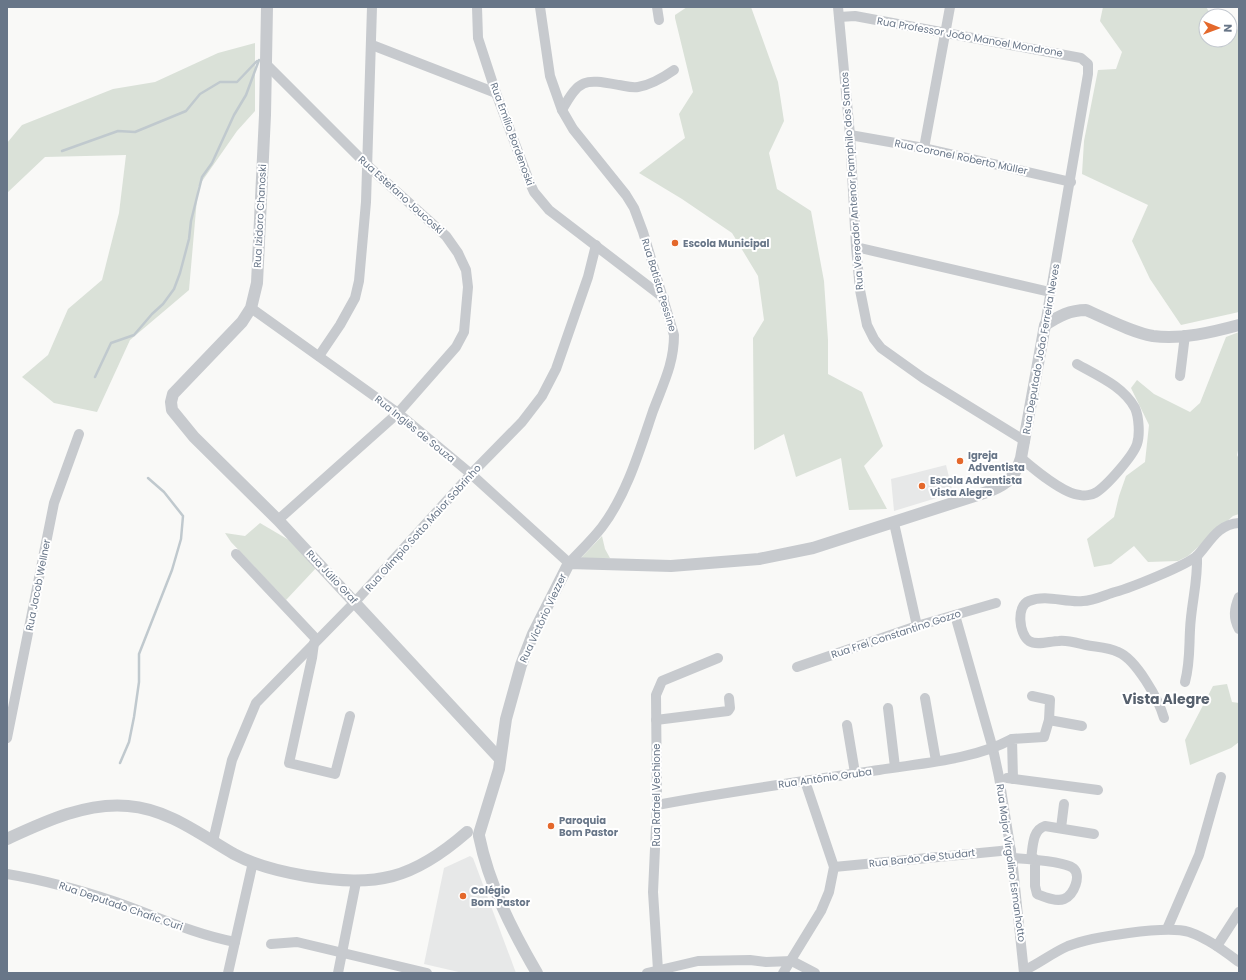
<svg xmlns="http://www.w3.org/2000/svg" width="1246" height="980" font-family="Poppins,sans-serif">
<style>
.built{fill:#e7e8e8}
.green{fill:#dae1d8}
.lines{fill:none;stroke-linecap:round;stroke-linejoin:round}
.stream{stroke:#c0c9ce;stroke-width:2.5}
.minor{stroke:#c7cace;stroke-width:10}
.tertiary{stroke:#c7cace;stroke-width:12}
.poi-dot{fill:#e4682b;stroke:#fff;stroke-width:1.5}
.labels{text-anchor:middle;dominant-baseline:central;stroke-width:4;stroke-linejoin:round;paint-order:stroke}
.street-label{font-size:10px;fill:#687688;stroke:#fff}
.poi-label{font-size:10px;font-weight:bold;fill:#687688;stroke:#fff;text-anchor:start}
.district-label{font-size:14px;font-weight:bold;fill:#56606d;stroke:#fff}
</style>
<rect width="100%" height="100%" fill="#f9f9f7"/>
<g class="built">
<path d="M946,465L953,493L894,511L891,479Z"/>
<path d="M470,856L473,858L516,973H463L424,964L444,868Z"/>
</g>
<g class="green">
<path d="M687,7H751L778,82L784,121L769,153L777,189L811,211L824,281L828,340V374L862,392L883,446L864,466L887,509L849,510L841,458L796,477L784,434L754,450L753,338L764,320L758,276L732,233L682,199L639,173L685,138L679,114L693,92L675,18V15Z"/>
<path d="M1103,7H1206L1212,16H1206V40H1230V27L1239,30V312L1181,325L1150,279L1132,241L1148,205L1082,174L1084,141L1098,70L1116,69L1122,52L1100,21Z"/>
<path d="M255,43V111L237,131L198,187L189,290L130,340L97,412L54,403L22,377L48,355L68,309L102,280L119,213L126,155L45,157L7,193V143L22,125L113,89L155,82L218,53Z"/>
<path d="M1239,332V446L1237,455L1239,459V514L1233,516L1188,556L1178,561L1148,562L1134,546L1111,564L1094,567L1087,539L1114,517L1119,496L1126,476L1145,462L1149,425L1131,388L1137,380L1154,394L1190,412L1200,403L1226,337Z"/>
<path d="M260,523L294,543L317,567L286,600L231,542L225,533L245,536Z"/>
<path d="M602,536L605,549L610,558L580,559Z"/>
<path d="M1227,684L1232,702L1239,703V742L1231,748L1190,765L1185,740L1213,686Z"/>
</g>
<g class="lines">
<g class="stream">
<path d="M62,151L118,131L135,132L186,111L200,94L220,82H237L257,61"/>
<path d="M95,377L111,343L134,335L152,314L163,304L174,289L180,273L189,239L191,221L202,177L212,163L234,115L246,95L259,60"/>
<path d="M120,763L129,742L134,717L139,682V654L172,570L181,539L183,516L164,492L148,478"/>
</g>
<g class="minor">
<path d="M477,7L478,38L496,93L529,181L534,192L549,210L664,298"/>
<path d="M657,7L659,20"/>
<path d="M838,7L850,135L856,247L860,290L867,325L874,339L881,348L923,378L1025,441"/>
<path d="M839,17L855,16L1081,58L1088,64V74L1045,325"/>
<path d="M372,45L496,93"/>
<path d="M265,63L367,165L446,236L458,253L466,270L468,287L464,332L456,347L398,413L278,520"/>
<path d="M562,110C580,78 584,79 619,85C625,86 632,88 638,87C650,85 664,77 674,70"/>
<path d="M850,135L924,148L1071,182"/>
<path d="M924,148L950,7"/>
<path d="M856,247L1050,292"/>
<path d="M251,308L398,413L471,474L569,563C580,551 592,540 602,527C627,494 640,449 653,411C663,384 674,364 674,335L643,232L634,208L626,195L573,129L562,110L550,76L540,7"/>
<path d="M319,356L340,325L355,298L359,281L366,202L372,7"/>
<path d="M1180,376L1185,335"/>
<path d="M1021,458C1034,469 1063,494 1080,495C1084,496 1092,495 1095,493C1106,487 1133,456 1137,444C1140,435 1139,417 1135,408C1123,386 1098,376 1077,364"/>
<path d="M894,523L917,626"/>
<path d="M236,554L317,640"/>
<path d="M1239,597C1234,609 1233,618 1239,629"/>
<path d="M955,615L993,749L999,777L1012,858L1024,973"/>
<path d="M314,643L312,658L289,763L335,774L350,716"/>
<path d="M797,667L917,626L996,603"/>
<path d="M1185,682C1190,663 1189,649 1190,630C1191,604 1198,583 1197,556"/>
<path d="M925,698L936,761"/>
<path d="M888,708L895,767"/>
<path d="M1164,718C1159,700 1136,659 1118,652C1108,647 1096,647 1086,645C1077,643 1067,640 1059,641C1050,641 1037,646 1029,641C1019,634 1016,606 1029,601C1047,594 1065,603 1083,601C1093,601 1105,595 1115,592C1130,588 1188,565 1198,555C1210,542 1218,524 1239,523"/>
<path d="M656,720L728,711L730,708L729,698"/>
<path d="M1049,720L1082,726"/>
<path d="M847,725L855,773"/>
<path d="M7,738L54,503L79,434"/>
<path d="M1007,778L1098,790"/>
<path d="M1013,779L1012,739L1044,737L1049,720L1050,700L1032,696"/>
<path d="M657,805C731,791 805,781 879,770C923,763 973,760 1012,739"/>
<path d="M1061,828L1064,804"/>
<path d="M213,841L232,760L256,703L355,602L471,474L522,422L542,396L556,369L588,277L596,245"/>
<path d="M1012,858C1025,859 1063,861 1073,868C1082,875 1074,895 1064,899C1056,902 1045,897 1037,894L1035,886V859"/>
<path d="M1031,859C1033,847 1032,830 1045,826L1094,834"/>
<path d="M834,867L1011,850"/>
<path d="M7,874C44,880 80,890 116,902C156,916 193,934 235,942"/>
<path d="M1167,929L1199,855L1221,777"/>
<path d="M271,944L297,942L427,973"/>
<path d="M1217,946L1239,912"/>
<path d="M658,970L653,892L657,805L656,695L662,681L718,658"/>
<path d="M1025,970C1040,963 1052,953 1068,946C1091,937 1166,925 1189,932C1207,938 1224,951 1239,962"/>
<path d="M228,973L253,862"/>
<path d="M338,973L356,882"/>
<path d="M647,973L698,961L750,960L766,962L792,961L815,973"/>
<path d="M783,973L821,911L829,892L834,867L805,781"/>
</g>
<g class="tertiary">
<path d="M267,7L265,115L257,283L251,308L242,322L173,394L171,402L172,410L194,437L278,520L500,759"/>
<path d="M479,834L499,769L506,719L521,665L533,634L569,563L671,566L759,559L813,548L990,491C1009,483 1015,477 1021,458L1045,325C1059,316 1070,310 1086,310C1107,319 1131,332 1153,336C1181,340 1213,332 1239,325"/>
<path d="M479,836C489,885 512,930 537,973"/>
<path d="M7,839C44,822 86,802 128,806C168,809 201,835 234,854C256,866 282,872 306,876C377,887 412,880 467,832"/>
</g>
</g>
<g class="poi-dot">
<circle cx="675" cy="243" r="4"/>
<circle cx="960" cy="461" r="4"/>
<circle cx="922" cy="486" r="4"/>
<circle cx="551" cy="826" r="4"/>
<circle cx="463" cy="896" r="4"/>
</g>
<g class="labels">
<g class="street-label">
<text transform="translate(970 37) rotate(10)">Rua Professor João Manoel Mondrone</text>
<text transform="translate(512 134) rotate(70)">Rua Emílio Bordenoski</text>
<text transform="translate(961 157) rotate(12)">Rua Coronel Roberto Müller</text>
<text transform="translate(852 181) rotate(-94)">Rua Vereador Antenor Pamphilo dos Santos</text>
<text transform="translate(401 195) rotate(42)">Rua Estefano Joucoski</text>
<text transform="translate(260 216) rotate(-87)">Rua Izidoro Chanoski</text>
<text transform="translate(659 285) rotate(73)">Rua Batista Pessine</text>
<text transform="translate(1041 349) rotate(-80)">Rua Deputado João Ferreira Neves</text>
<text transform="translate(415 429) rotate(39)">Rua Inglês de Souza</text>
<text transform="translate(423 528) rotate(-48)">Rua Olímpio Sotto Maior Sobrinho</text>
<text transform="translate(332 577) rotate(47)">Rua Júlio Graf</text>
<text transform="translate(38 585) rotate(-79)">Rua Jacob Wellner</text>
<text transform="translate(543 618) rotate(-65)">Rua Victório Viezzer</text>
<text transform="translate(896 634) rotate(-18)">Rua Frei Constantino Gozzo</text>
<text transform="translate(825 778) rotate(-8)">Rua Antônio Gruba</text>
<text transform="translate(656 795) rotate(-90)">Rua Rafael Vechione</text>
<text transform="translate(922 858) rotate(-6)">Rua Barão de Studart</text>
<text transform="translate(1011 863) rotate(82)">Rua Major Virgolino Esmanhotto</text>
<text transform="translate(121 906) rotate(19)">Rua Deputado Chafic Curi</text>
</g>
<g class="poi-label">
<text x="683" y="243">Escola Municipal</text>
<text x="968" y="455">Igreja<tspan x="968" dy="12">Adventista</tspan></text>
<text x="930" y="480">Escola Adventista<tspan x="930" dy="12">Vista Alegre</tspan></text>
<text x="559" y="820">Paroquia<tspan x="559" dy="12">Bom Pastor</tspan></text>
<text x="471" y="890">Colégio<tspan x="471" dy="12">Bom Pastor</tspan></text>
</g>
<g class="district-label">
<text x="1166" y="699">Vista Alegre</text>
</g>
</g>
<rect width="1246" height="980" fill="none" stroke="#687688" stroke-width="16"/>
<g transform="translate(1218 28) rotate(91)"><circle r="19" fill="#ffffff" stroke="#c3c8cf"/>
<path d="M0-3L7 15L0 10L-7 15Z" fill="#e4682b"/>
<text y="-6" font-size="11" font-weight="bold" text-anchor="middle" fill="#687688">N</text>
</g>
</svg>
